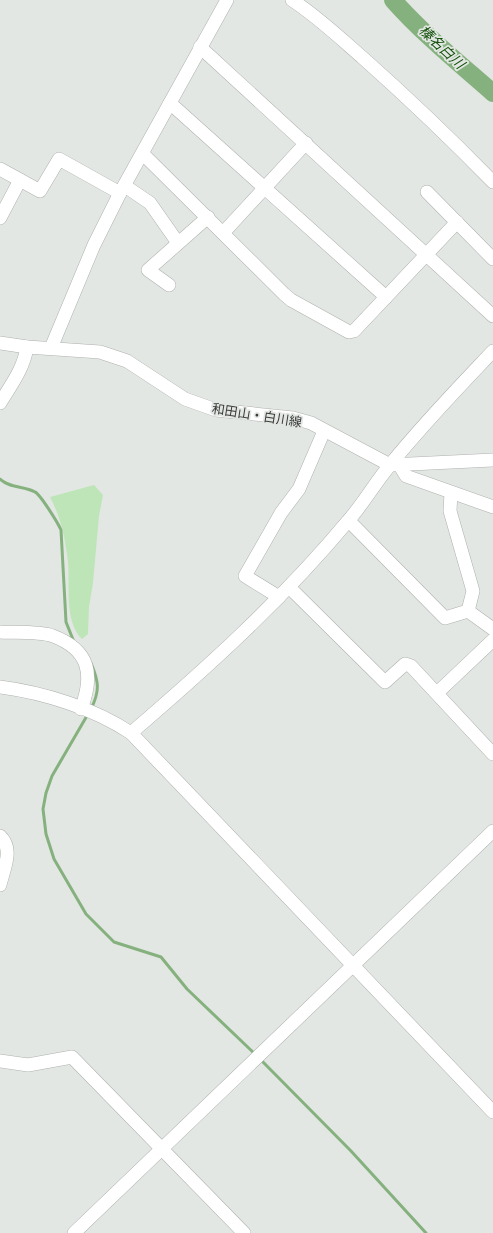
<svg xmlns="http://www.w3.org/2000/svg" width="493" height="1233" font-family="Montserrat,'Noto Sans JP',sans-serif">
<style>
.green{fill:#bee5b8}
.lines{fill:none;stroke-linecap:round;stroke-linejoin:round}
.stream{stroke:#85b17e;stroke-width:3}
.river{stroke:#85b17e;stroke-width:18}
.minor-casing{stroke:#aeb1ae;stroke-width:14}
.minor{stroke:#fff;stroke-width:13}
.labels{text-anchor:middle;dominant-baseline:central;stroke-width:3.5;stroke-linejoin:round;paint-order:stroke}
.street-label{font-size:13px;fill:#3a3b39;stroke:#e3e7e3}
.water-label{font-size:14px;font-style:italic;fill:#16520d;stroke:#e3e7e3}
</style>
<rect width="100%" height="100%" fill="#e3e7e3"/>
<path class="green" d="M94,485L103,495L99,516L93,583L89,607L88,634L82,639C64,621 70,586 68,562C65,537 61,518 50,497Z"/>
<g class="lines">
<g class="stream">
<path d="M0,479C9,488 24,486 35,492C40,494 58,523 61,530L66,622L74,642"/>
<path d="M91,709C100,691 99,682 91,663"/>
<path d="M88,714L52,776L46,793L43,809L46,834L54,859L86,914L114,942L161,957L187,989L256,1055"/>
<path d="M260,1059L351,1151L426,1233"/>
</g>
<path class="river" d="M393,0C423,34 459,63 493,93"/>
<g class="minor-casing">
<g id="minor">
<path d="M292,0C318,17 340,38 363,58C408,98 451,139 493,182"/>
<path d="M200,47L493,316"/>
<path d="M170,103L386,297"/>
<path d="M143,154L284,294L291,300L349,332L354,331L457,222"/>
<path d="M0,169L40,191L59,159L120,193"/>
<path d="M125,186L150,203L178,243"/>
<path d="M427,192L493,259"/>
<path d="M0,218L20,180"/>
<path d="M223,233L306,143"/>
<path d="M169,285L148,270L208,217"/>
<path d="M0,343L27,347L100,352L127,361L185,399L216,410L293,418L311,423L390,465L493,460"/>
<path d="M51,348L94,245L120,193L227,0"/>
<path d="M0,403C11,385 24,368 27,347"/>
<path d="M400,466L406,476L493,507"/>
<path d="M451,493L450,511L473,591L468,611"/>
<path d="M349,521L445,618L468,611L493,629"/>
<path d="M289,587L385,682L405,664L411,666L493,754"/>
<path d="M279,597L245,576L281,513L299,489L324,431"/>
<path d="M0,632C15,633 39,631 53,636C90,650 94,675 81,709"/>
<path d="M0,687C45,693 93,708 131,733L493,1112"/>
<path d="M437,693L493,640"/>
<path d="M131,733C208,667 283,599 348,521C363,504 375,483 390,465C422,425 458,388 493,351"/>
<path d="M0,836C14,849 4,868 0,885"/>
<path d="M0,1061L28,1065L72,1057L244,1233"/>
<path d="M74,1233L493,831"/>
</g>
</g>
<use href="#minor" class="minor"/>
</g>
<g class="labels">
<g class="street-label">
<text transform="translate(257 415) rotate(9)">和田山・白川線</text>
</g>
<g class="water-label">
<text transform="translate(442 47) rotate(43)">榛名白川</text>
</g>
</g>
</svg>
